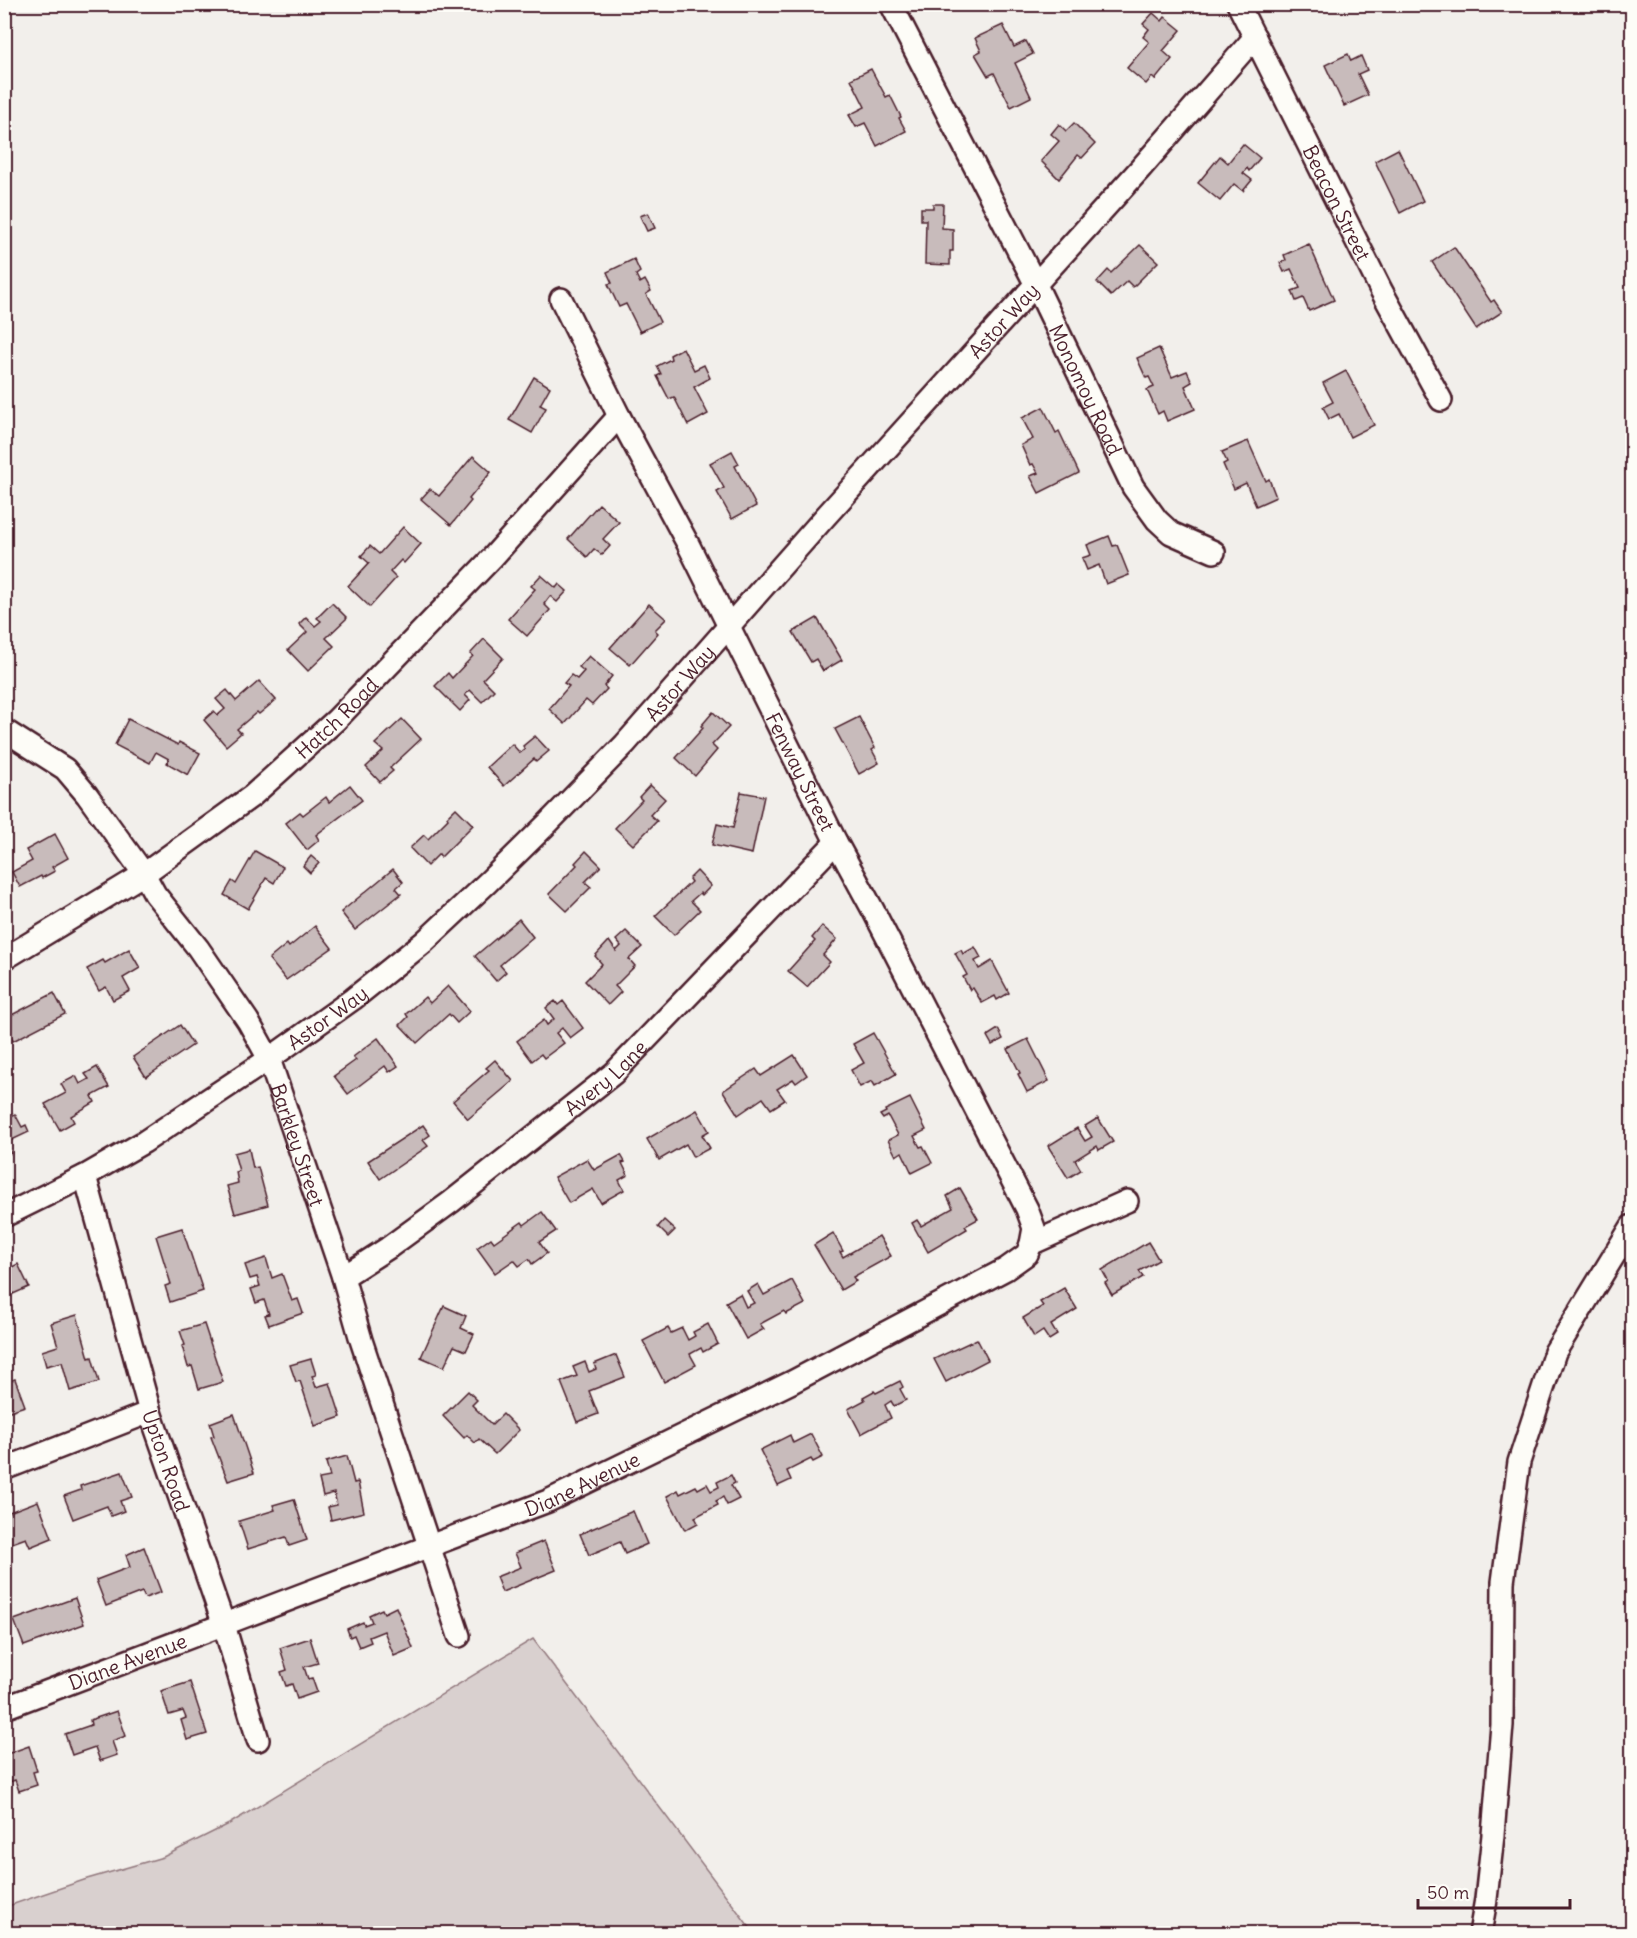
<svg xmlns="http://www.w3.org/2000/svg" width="1637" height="1938" font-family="Delius,sans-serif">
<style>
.green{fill:#d9d0cf;stroke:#92787d;stroke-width:1.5}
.building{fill:#c8bbbb;stroke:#4a1f2b;stroke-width:1.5}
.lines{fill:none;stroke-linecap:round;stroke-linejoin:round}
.minor-casing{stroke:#4a1f2b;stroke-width:26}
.minor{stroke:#fdfcf7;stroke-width:21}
.labels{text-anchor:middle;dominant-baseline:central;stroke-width:5;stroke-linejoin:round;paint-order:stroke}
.street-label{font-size:20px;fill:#4a1f2b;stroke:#fdfcf7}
</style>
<rect width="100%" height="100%" fill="#f2efeb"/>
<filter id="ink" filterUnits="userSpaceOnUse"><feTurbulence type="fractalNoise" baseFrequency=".0167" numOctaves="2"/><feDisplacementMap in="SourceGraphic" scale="12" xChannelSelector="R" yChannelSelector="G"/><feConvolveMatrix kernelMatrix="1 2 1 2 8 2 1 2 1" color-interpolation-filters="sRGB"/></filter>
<g filter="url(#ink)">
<path class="green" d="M533,1639L754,1933H5V1907L87,1879L163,1857L229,1824Z"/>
<g class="building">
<path d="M1153,13L1162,21L1165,17L1181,30L1163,51L1172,59L1155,80L1152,77L1146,84L1127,68L1149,42L1143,37L1149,29L1143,24Z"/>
<path d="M1003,25L1014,47L1026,41L1033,54L1015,63L1031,97L1011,107L994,73L988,76L975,54L981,51L975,38Z"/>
<path d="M1348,54L1351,61L1361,56L1367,70L1358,74L1368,95L1344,106L1325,65Z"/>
<path d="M871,69L886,97L890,95L901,117L899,118L906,131L877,146L865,123L856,127L849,115L865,107L851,79Z"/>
<path d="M1074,123L1095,144L1082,158L1078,155L1059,179L1041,161L1059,141L1051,134L1059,124L1066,131Z"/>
<path d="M1243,144L1260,158L1249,171L1247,168L1243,173L1252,180L1243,191L1234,184L1220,201L1198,183L1220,156L1228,163Z"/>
<path d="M1398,149L1423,201L1400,213L1375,161Z"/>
<path d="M933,204H943L942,228L953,229V251H950V265L925,264L926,220H921V208H933Z"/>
<path d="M648,213L655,228L647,231L640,216Z"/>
<path d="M1309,244L1334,300L1309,311L1303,298L1296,301L1292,291L1300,288L1291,269L1284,272L1280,263L1286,260L1284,255Z"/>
<path d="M1140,245L1158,262L1133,287L1127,281L1111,296L1097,282L1108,270L1111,273Z"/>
<path d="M1454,247L1491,302L1494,300L1502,312L1476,329L1432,262Z"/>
<path d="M634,259L640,272L636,275L640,283L645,280L651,291L646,294L660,322L640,332L626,304L619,307L608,284L612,283L607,272Z"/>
<path d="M683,348L694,370L704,365L710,378L694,387L708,414L688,425L674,397L669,399L657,376L661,374L657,366L671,359L670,355Z"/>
<path d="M1159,348L1172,377L1187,371L1192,382L1185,386L1195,409L1167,421L1163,411L1158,414L1147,390L1154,387L1149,377L1146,378L1137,358Z"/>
<path d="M1346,371L1374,425L1350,437L1339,414L1329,419L1323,407L1333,402L1323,383Z"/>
<path d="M534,377L550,387L540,405L546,408L532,433L509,420Z"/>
<path d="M1043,407L1056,433L1059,431L1079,473L1039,493L1030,476L1038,473L1033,464L1030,465L1021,445L1033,439L1022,418Z"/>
<path d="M1248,441L1266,481L1269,479L1276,497L1256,506L1246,483L1234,489L1223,464L1227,462L1222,452Z"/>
<path d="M732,451L739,464L735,466L756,506L732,519L717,492L724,488L710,463Z"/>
<path d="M473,456L491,472L469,499L471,501L451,525L421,499L430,489L439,496Z"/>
<path d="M599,504L619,522L603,539L610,546L602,555L594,549L587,557L568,539Z"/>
<path d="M403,527L421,544L404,563L401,560L390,572L396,578L370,607L348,586L369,563L361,556L370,546L379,554Z"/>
<path d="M1109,536L1113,546L1117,545L1129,575L1106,584L1099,565L1087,570L1082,558L1091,555L1087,545Z"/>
<path d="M541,575L556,588L559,584L567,591L557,602L550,596L544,604L550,610L527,636L508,619L535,589L531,586Z"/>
<path d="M332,603L347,618L326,638L334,646L308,671L288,650L307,632L299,624L306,617L315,626L321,621L317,618Z"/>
<path d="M649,604L666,619L655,630L658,633L630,665L610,648Z"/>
<path d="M817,618L842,660L823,671L816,659L811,662L793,632Z"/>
<path d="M484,639L503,658L483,679L494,690L482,702L470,690L465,695L470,700L460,711L435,686L448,673L452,678L473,656L470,654Z"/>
<path d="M589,656L612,676L604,686L607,689L592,705L586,700L565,724L549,709L569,686L564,683L571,675L577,679L584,671L579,667Z"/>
<path d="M259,681L276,700L259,714L257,712L237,729L241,733L226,746L204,720L214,711L218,715L225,709L216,699L227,690L236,701Z"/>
<path d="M713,712L729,727L712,745L717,750L695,776L676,758L703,728L701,726Z"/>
<path d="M859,717L875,748L872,750L879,763L859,774L835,729Z"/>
<path d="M128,719L178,745L179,742L200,753L188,775L167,763L169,759L156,752L150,763L115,745Z"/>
<path d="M402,719L421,739L390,768L393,771L380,782L366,767L383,751L375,744Z"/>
<path d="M535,736L549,751L536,762L534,759L504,786L487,767L512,744L520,753L525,749L523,746Z"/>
<path d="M350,785L362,800L316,835L319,840L307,850L286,823L300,812L303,815L326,797L329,802Z"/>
<path d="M650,785L665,799L650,815L657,821L633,845L615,828L642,800L639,797Z"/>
<path d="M741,792L764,796L752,854L712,845L717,824L733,828Z"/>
<path d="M456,808L473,825L441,857L439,854L427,866L410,848L424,835L428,839L448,819L447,817Z"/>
<path d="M55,834L68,858L52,867L55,871L42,878L41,876L20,887L12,872L32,861L26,850Z"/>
<path d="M255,851L283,867L274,883L266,878L248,909L224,895L232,881L236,884Z"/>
<path d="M586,851L601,866L585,882L591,887L567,911L549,894L577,865L575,863Z"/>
<path d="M311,856L319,863L310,873L303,866Z"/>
<path d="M393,869L403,882L396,888L401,894L355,930L341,912Z"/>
<path d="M697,871L711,886L702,895L700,893L691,901L700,910L674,935L655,916L691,882L689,879Z"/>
<path d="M519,919L533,937L500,965L506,972L496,981L475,956Z"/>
<path d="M315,926L332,948L286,980L269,959L287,944L289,947Z"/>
<path d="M822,926L837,939L823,955L830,962L807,987L788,971L815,941L812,938Z"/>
<path d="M626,931L642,947L629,959L635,966L615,986L621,992L608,1005L585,981L602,964L595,956L609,941L616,951L621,946L616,940Z"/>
<path d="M975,947L981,958L975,961L979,969L992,961L1009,993L997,1000L995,996L982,1003L973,988L970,990L963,977L967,975L955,953L961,950L963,954Z"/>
<path d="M129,949L140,968L123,978L130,991L113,1000L106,987L99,991L87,969L103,960L105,963Z"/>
<path d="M448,986L470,1011L457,1023L449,1014L417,1043L400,1025L408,1017L406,1014L425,997L430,1003Z"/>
<path d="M54,993L65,1014L13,1041L4,1024V1019Z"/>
<path d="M555,1001L558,1005L563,1001L583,1028L570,1038L562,1028L556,1033L564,1043L544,1058L541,1054L532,1061L517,1041L544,1020L547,1025L554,1019L546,1008Z"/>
<path d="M180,1025L193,1045L146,1077L133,1057Z"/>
<path d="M998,1029L1003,1039L992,1045L987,1036Z"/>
<path d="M873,1033L896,1074L875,1086L872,1081L860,1087L851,1070L864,1063L853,1044Z"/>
<path d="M378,1038L398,1066L389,1072L385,1066L348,1094L334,1076L356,1060L353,1057Z"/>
<path d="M1028,1039L1049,1081L1027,1092L1018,1074L1020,1073L1008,1049Z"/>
<path d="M794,1055L807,1075L796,1083L793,1079L777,1089L785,1100L771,1109L763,1098L738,1115L723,1091L756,1069L761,1076Z"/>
<path d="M495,1060L513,1081L468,1119L453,1101L489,1070L486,1068Z"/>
<path d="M97,1067L109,1087L92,1096L95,1102L71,1116L74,1122L60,1130L45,1104L66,1093L61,1084L76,1076L80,1084L89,1079L85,1074Z"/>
<path d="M910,1098L926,1130L914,1136L920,1147L923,1146L932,1163L912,1173L902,1152L896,1156L888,1140L898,1135L888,1116L883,1119L880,1115L886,1112L885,1110Z"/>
<path d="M697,1110L709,1131L702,1135L710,1148L693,1157L686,1144L659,1160L647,1139Z"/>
<path d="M15,1114L22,1127L26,1125L29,1132L12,1140L11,1137L5,1140L11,1153L4,1156V1119Z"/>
<path d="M1098,1118L1113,1142L1099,1150L1097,1146L1075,1160L1081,1170L1068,1178L1048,1146L1077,1128L1085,1141L1092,1137L1085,1126Z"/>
<path d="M423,1125L430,1135L423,1140L428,1146L380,1179L368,1161Z"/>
<path d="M249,1149L253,1168L258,1167L268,1205L235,1214L227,1186L238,1183L236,1172L239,1171L234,1153Z"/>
<path d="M621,1155L625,1162L622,1163L628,1175L619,1180L624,1190L601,1203L593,1189L569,1203L554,1177L587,1159L594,1170Z"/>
<path d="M960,1188L978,1219L965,1226L967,1229L928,1252L912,1223L917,1220L921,1226L953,1208L947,1196Z"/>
<path d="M542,1212L556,1231L539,1242L547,1253L532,1264L529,1259L519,1266L514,1260L495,1273L477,1248L491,1238L494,1242L522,1222L524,1225Z"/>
<path d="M664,1220L675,1230L668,1237L658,1227Z"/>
<path d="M182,1228L203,1291L170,1302L165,1286L171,1284L156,1236Z"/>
<path d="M833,1233L843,1251L840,1252L843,1257L879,1236L891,1256L853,1277L856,1281L841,1290L814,1245Z"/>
<path d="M1148,1242L1159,1260L1139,1271L1143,1277L1112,1295L1105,1283L1108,1281L1102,1270Z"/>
<path d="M266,1258L272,1278L282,1274L292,1301L298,1299L303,1313L269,1325L265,1315L269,1314L264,1300L256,1303L251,1289L260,1286L257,1277L250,1279L245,1265Z"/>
<path d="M18,1264L29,1287L4,1298V1266H6L8,1269Z"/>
<path d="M792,1280L805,1304L786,1314L784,1311L760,1324L764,1329L746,1339L726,1302L740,1294L746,1307L754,1303L747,1291L758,1284L764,1295Z"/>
<path d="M1064,1288L1077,1309L1051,1325L1057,1335L1049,1340L1043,1331L1034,1337L1023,1318L1043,1306L1040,1302Z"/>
<path d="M444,1306L466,1316L461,1328L474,1334L466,1351L454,1346L444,1367L421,1357Z"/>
<path d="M77,1315L89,1358L92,1357L99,1382L70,1391L62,1362L46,1366L42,1351L58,1346L51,1323Z"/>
<path d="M204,1324L223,1382L199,1389L192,1366L188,1367L182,1346L185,1345L180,1331Z"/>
<path d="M708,1324L718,1344L703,1352L701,1348L690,1354L696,1365L664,1382L643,1341L668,1328L671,1333L682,1328L688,1340L695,1336L693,1332Z"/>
<path d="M977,1339L988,1360L946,1382L934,1359Z"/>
<path d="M616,1355L625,1377L589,1391L598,1414L577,1422L561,1382L577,1376L573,1367L585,1362L589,1372L596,1369L594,1364Z"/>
<path d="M311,1359L316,1375L312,1376L316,1387L330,1383L341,1417L315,1426L300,1381L296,1382L290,1365Z"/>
<path d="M15,1379L25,1406L4,1413V1383Z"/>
<path d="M900,1381L903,1387L900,1389L906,1400L894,1406L891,1401L885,1405L891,1418L861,1434L848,1409L865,1400L863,1397L874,1391L876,1393Z"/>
<path d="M468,1391L477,1400L472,1405L492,1425L503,1414L519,1430L495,1454L479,1439L475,1443L467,1435L464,1438L443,1416Z"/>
<path d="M234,1414L254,1473L228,1481L211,1437L214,1436L210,1423Z"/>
<path d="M811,1434L823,1457L813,1462L811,1459L787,1471L791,1480L778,1486L760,1450L790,1435L793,1443Z"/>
<path d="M347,1456L354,1483L358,1482L364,1512L331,1520L328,1507L337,1505L334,1493L323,1496L319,1479L330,1477L326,1462Z"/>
<path d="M122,1472L132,1497L120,1501L124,1511L111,1516L107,1506L73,1519L64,1496L81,1490L80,1486Z"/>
<path d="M731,1475L735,1483L731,1485L739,1499L727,1505L723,1497L716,1501L718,1505L695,1517L698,1523L685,1530L667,1496L678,1490L680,1494L696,1486L698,1489L707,1484L711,1491L719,1487L717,1482Z"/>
<path d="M294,1499L307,1540L289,1546L286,1537L248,1549L239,1521L275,1510L273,1505Z"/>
<path d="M38,1501L52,1538L30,1547L26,1538L4,1546V1514Z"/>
<path d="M633,1511L647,1544L625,1554L620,1542L589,1555L580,1534Z"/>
<path d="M544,1541L556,1570L502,1592L496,1577L521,1567L515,1553Z"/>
<path d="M144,1547L161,1592L145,1598L142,1592L106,1606L96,1580L130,1567L126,1555Z"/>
<path d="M75,1598L84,1624L24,1646L14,1620Z"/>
<path d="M396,1607L413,1648L394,1656L384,1631L369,1637L371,1642L359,1647L354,1635L350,1637L347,1629L363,1622L364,1625L372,1622L369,1615L382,1609L384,1613Z"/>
<path d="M310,1638L318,1663L304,1667L308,1679L312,1678L317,1692L297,1699L292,1684L286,1686L281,1672L287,1670L280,1648Z"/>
<path d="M190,1682L207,1734L187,1740L181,1720L186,1718L183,1711L169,1715L161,1691Z"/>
<path d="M117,1711L126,1736L112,1741L117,1755L100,1761L95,1747L72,1755L65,1734L91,1725L90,1720Z"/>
<path d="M29,1746L37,1771L33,1772L37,1785L19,1791L15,1780L4,1784V1755Z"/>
</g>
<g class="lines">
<g class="minor-casing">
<g id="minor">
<path id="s1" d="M891,4L1036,285L1133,487L1157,520L1171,533L1214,552"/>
<path id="s2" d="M1238,4L1381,290L1441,400"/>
<path id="s3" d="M561,299L619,416L688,544L836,842L873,910L1027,1209L1034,1228L1031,1244"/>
<path id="s4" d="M4,730L65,769L87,795L144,874L155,894L198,948L248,1021L269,1059L343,1277L361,1340L459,1636"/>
<path id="s5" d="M4,959L144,874L252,796L336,720L492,558L619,416"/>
<path id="s6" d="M85,1176L150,1412L224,1625L258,1740"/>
<path id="s7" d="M4,1216L85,1176L144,1142L269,1059L353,999L424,942L488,882L548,823L625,744L825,517L1140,169L1255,37"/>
<path id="s8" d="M343,1277L388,1248L451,1202L614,1073L836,842"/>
<path d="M4,1469L150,1412"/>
<path id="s9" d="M4,1708L548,1501L792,1382L1006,1269L1027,1254L1031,1244L1127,1201"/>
<path d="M1480,1934L1486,1899L1493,1835L1502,1725L1503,1582L1519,1462L1555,1352L1632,1226"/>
</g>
</g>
<use href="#minor" class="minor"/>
</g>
</g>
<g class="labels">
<g class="street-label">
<text stroke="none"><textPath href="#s2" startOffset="222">Beacon Street</textPath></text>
<text stroke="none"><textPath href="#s7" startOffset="1353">Astor Way</textPath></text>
<text stroke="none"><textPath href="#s1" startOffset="432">Monomoy Road</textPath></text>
<text stroke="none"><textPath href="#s7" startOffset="867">Astor Way</textPath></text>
<text stroke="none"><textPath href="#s5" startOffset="412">Hatch Road</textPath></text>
<text stroke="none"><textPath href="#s3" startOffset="530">Fenway Street</textPath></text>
<text stroke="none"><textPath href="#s7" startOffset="380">Astor Way</textPath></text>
<text stroke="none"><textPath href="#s8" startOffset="330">Avery Lane</textPath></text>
<text stroke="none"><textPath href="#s4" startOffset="518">Barkley Street</textPath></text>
<text stroke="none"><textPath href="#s6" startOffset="296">Upton Road</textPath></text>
<text stroke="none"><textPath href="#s9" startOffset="620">Diane Avenue</textPath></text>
<text stroke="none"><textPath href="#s9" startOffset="132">Diane Avenue</textPath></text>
</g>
</g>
<rect width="1637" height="1938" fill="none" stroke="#fdfcf7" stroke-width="24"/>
<rect x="12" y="12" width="1613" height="1914" fill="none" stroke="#4a1f2b" stroke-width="2" filter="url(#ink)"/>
<path d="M1418 1899v9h152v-9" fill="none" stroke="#4a1f2b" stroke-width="3"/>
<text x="1427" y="1899" font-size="18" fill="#4a1f2b" stroke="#fdfcf7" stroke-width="4.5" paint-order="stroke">50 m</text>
</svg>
